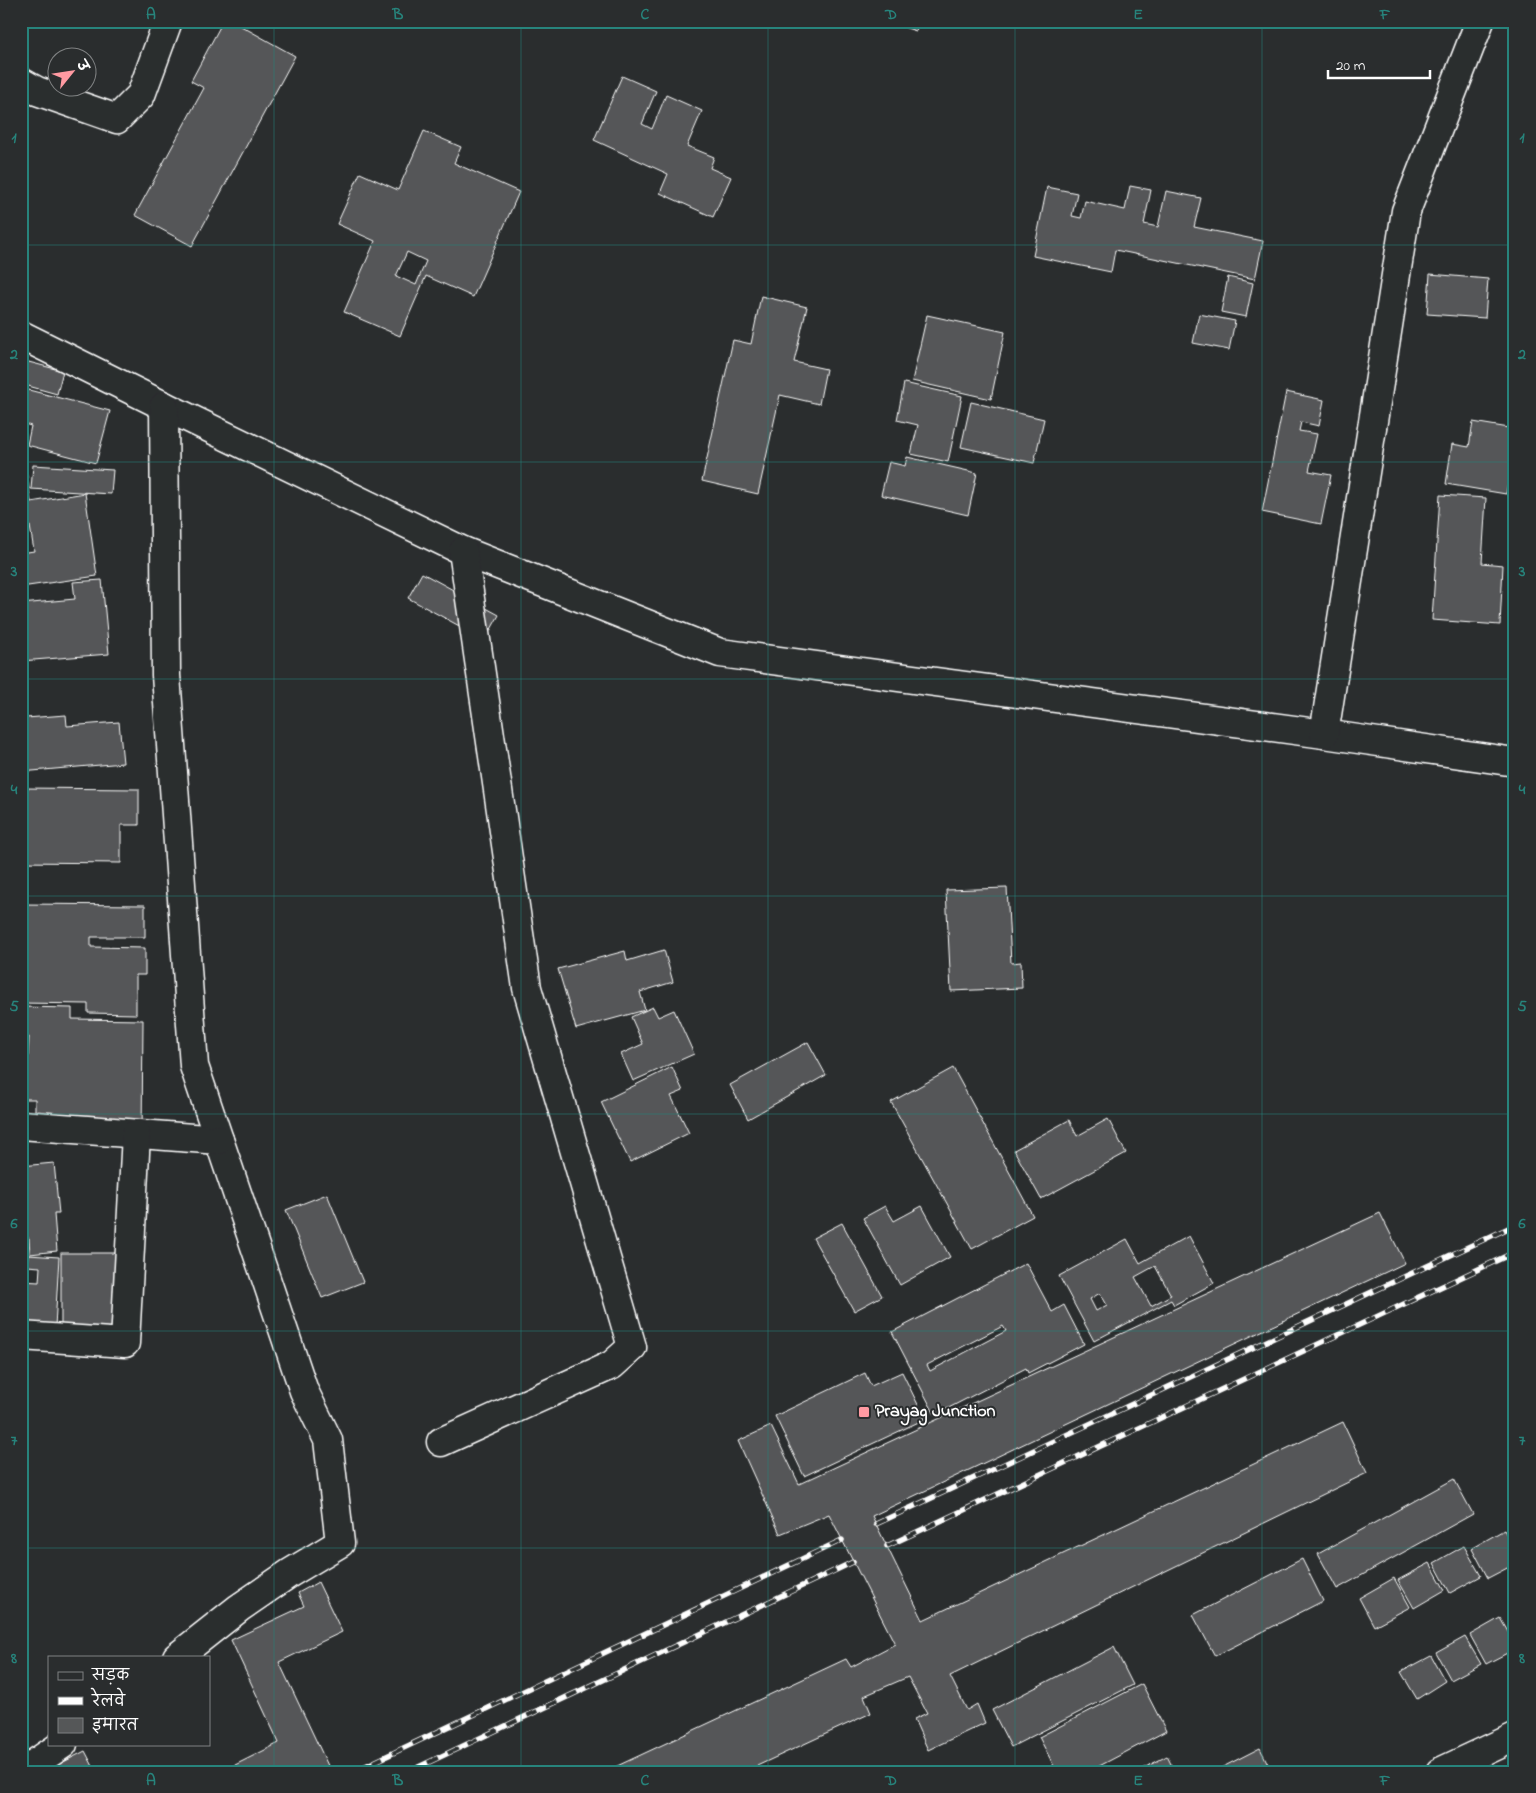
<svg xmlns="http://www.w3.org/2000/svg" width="1536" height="1793" font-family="'Indie Flower','Playpen Sans Deva',sans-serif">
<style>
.building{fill:#555758;stroke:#fff;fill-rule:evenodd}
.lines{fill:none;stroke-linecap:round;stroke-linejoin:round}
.minor-casing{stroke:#fff;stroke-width:31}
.minor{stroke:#2a2d2e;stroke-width:28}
.rail-casing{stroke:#fff;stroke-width:5.5}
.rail{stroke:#2a2d2e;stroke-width:4;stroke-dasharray:11;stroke-linecap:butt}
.grid{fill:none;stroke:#27847c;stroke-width:1;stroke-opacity:0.55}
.poi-dot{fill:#ff9aa2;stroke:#2a2d2e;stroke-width:2}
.labels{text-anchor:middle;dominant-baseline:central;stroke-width:4;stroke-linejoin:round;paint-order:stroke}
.poi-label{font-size:18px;font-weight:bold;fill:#fff;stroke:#2a2d2e;text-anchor:start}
.neatline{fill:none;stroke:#27847c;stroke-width:2}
.grid-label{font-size:16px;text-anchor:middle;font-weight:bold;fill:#27847c}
</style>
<rect width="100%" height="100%" fill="#2a2d2e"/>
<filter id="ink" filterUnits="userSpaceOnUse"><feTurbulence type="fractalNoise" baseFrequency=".02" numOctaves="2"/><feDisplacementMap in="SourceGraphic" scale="10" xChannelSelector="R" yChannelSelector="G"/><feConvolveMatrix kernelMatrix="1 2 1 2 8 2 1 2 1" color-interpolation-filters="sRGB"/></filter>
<g filter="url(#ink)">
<g class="building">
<path d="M223,21H232L295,56L192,246L135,215L204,88L191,81Z"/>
<path d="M884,21H919L916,31Z"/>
<path d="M622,76L656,91L642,124L652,129L666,95L702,111L687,146L714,157L710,168L731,177L713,217L660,193L668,174L594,140Z"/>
<path d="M424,131L461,147L454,163L519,192L473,297L426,276L400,336L344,312L375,241L337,224L360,173L398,190ZM407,252L426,261L416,285L396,276Z"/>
<path d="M1130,186L1151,190L1144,224L1158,227L1166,191L1201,198L1194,227L1263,241L1255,279L1115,250L1111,272L1033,256L1047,187L1077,193L1072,216L1081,218L1085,201L1125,210Z"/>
<path d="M1430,274L1488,279L1485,318L1427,314Z"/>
<path d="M1228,277L1253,283L1246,317L1221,312Z"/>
<path d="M761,296L807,307L794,362L826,369L819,404L780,395L758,494L702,481L733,340L751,344Z"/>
<path d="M1199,314L1235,321L1229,350L1193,343Z"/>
<path d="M927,315L1005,332L991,399L912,381Z"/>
<path d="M21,360L63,371L57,394L21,384Z"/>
<path d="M904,383L962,396L948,462L911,454L918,425L897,420Z"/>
<path d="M21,388L110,411L96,463L27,445L31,426L21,423Z"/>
<path d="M1286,392L1324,400L1319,426L1301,422L1299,431L1317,434L1309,471L1331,475L1321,524L1262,512Z"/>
<path d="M971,402L1044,419L1034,463L961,447Z"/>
<path d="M1473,422L1515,429V443L1506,494L1446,484L1452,444L1469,447Z"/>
<path d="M21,439L31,502L85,493L97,576L21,587V553L34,551L30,526L21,527Z"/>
<path d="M907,457L977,473L968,515L881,495L889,462L905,466Z"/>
<path d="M33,465L113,470L111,494L31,489Z"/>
<path d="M1440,495L1486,498L1482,563L1503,565L1500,625L1432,620Z"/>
<path d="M422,573L499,615L485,640L408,598Z"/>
<path d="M102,580L109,654L21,661V604L75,599L73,582Z"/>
<path d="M21,675L26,718L66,715L67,726L119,722L123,763L21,772Z"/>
<path d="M21,788L139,789V825H121V863L21,862Z"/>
<path d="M1007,888L1011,963L1021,962L1022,988L951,991L946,890Z"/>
<path d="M21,904L145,905V937H91V947L145,948V975H136V1014L88,1013V1004L21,1003Z"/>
<path d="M664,950L673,982L640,992L645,1010L576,1029L558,969L625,951L627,961Z"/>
<path d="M21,1007L72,1008V1019L143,1020L142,1135L35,1134V1099H21V1059H28L29,1037H21Z"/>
<path d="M653,1007L658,1017L674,1010L694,1054L633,1081L621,1054L643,1044L631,1017Z"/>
<path d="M808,1042L826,1075L748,1119L730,1085Z"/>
<path d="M672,1067L683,1091L671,1096L689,1133L630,1162L601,1102Z"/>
<path d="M953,1068L1033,1216L972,1249L891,1102Z"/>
<path d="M1108,1119L1126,1153L1041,1199L1014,1150L1069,1120L1077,1136Z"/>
<path d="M54,1163L59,1214H54L57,1251L30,1254L29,1238H21V1166Z"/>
<path d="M327,1194L363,1282L322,1298L286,1210Z"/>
<path d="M885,1206L894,1221L922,1206L950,1257L900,1285L863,1218Z"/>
<path d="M1380,1213L1405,1263L872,1516L923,1620L1343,1422L1367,1473L950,1676L967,1710L977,1704L985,1723L928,1750L914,1719L927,1713L908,1677L864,1696L871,1713L744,1772H617L615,1767L846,1659L851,1667L895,1644L829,1514L780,1534L738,1441L771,1426L799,1484Z"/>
<path d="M842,1223L882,1296L854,1311L813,1238Z"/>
<path d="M1189,1236L1214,1283L1174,1305L1171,1300L1094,1341L1059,1276L1127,1239L1140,1263ZM1155,1266L1171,1295L1151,1306L1135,1277ZM1100,1293L1107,1305L1096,1311L1090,1299Z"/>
<rect x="61" y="1253" width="78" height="76"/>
<path d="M28,1255L59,1257L55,1327L25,1325L26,1302H21V1281L39,1282L40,1267L27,1266Z"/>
<path d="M1026,1263L1052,1312L1064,1305L1084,1344L1028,1373L1026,1368L935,1415L892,1332ZM1003,1326L1006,1331L930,1371L927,1365Z"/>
<path d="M902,1372L925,1419L804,1476L775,1416L865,1373L871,1386Z"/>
<path d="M1454,1479L1473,1514L1337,1589L1318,1554Z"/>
<path d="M1515,1527V1542L1508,1530Z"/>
<path d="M1504,1530L1515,1549V1564L1488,1578L1472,1548Z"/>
<path d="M1464,1546L1481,1576L1450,1593L1434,1563Z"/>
<path d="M1302,1559L1323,1601L1215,1656L1193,1615Z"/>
<path d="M1430,1563L1445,1590L1414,1608L1398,1580Z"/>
<path d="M1394,1578L1410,1607L1374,1626L1359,1598Z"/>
<path d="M318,1582L342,1632L279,1662L331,1772H221L279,1743L231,1640L304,1606L298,1593Z"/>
<path d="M1500,1618L1515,1644V1649L1486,1664L1470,1635Z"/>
<path d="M1465,1637L1481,1664L1451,1680L1436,1653Z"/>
<path d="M1114,1647L1133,1685L1011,1747L992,1710Z"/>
<path d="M1431,1656L1445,1681L1417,1699L1401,1672Z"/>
<path d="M1142,1684L1166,1731L1088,1772H1057L1039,1737Z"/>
<path d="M1260,1748L1272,1772H1213Z"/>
<path d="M85,1751L96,1772H44Z"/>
<path d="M1167,1756L1175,1772H1136Z"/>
</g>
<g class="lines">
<g class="minor-casing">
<g id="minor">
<path d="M21,82L37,91L117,119L141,95L168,21"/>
<path d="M21,335L164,406L463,551L720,653L1324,734L1515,762"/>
<path d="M164,406L166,675L194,1066L304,1391L328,1440L340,1543L290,1573L239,1608L177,1657"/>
<path d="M1324,734L1406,211L1480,21"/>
<path d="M21,1125L219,1140"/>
<path d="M21,1336L125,1343L136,1134"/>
<path d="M441,1442L612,1365L632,1347L527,988L463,551"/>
<path d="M22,1772L63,1744"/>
<path d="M1440,1772L1515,1737"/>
</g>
</g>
<use href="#minor" class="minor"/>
<g class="rail-casing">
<g id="rail">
<path d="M876,1524L1515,1225"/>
<path d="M887,1546L1515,1252"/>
<path d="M353,1772L842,1540"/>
<path d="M408,1772L853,1562"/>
</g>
</g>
<use href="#rail" class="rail"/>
</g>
</g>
<path class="grid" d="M274,21V1772M521,21V1772M768,21V1772M1015,21V1772M1262,21V1772M21,245H1515M21,462H1515M21,679H1515M21,896H1515M21,1114H1515M21,1331H1515M21,1548H1515"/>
<rect class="poi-dot" x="858" y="1406" width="12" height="12" rx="2.5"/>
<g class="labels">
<g class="poi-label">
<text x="875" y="1412">Prayag Junction</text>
</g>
</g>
<rect width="1536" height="1793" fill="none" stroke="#2a2d2e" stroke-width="55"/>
<rect x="48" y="1656" width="162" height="90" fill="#2a2d2e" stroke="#7f8182"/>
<rect x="58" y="1672" width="25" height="8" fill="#2a2d2e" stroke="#7f8182"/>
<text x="92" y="1680" font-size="15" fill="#ffffff">सड़क</text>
<rect x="58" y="1697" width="25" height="8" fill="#ffffff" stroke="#7f8182"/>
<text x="92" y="1706" font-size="15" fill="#ffffff">रेलवे</text>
<rect x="58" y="1718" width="25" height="15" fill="#555758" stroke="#7f8182"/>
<text x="92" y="1730" font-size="15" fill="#ffffff">इमारत</text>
<g transform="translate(72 72) rotate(60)"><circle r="24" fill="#2a2d2e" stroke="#7f8182"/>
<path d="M0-4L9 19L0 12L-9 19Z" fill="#ff9aa2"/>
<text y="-8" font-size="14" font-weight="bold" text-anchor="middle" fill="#ffffff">उ</text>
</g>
<path d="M1328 70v8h102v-8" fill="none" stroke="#ffffff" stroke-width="2.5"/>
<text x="1336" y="70" font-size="15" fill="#ffffff" stroke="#2a2d2e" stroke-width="4" paint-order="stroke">20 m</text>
<rect x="28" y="28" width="1480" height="1738" class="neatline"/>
<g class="grid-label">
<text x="151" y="19">A</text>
<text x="398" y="19">B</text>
<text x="645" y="19">C</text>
<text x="891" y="19">D</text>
<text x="1138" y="19">E</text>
<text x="1385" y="19">F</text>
<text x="14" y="142">1</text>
<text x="1522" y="142">1</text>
<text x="14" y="359">2</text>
<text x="1522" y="359">2</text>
<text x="14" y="576">3</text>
<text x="1522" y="576">3</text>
<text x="14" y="794">4</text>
<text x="1522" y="794">4</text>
<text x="14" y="1011">5</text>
<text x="1522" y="1011">5</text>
<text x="14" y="1228">6</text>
<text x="1522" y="1228">6</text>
<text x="14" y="1445">7</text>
<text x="1522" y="1445">7</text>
<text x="14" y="1663">8</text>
<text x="1522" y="1663">8</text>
<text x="151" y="1785">A</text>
<text x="398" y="1785">B</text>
<text x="645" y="1785">C</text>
<text x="891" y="1785">D</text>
<text x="1138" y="1785">E</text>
<text x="1385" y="1785">F</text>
</g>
</svg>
